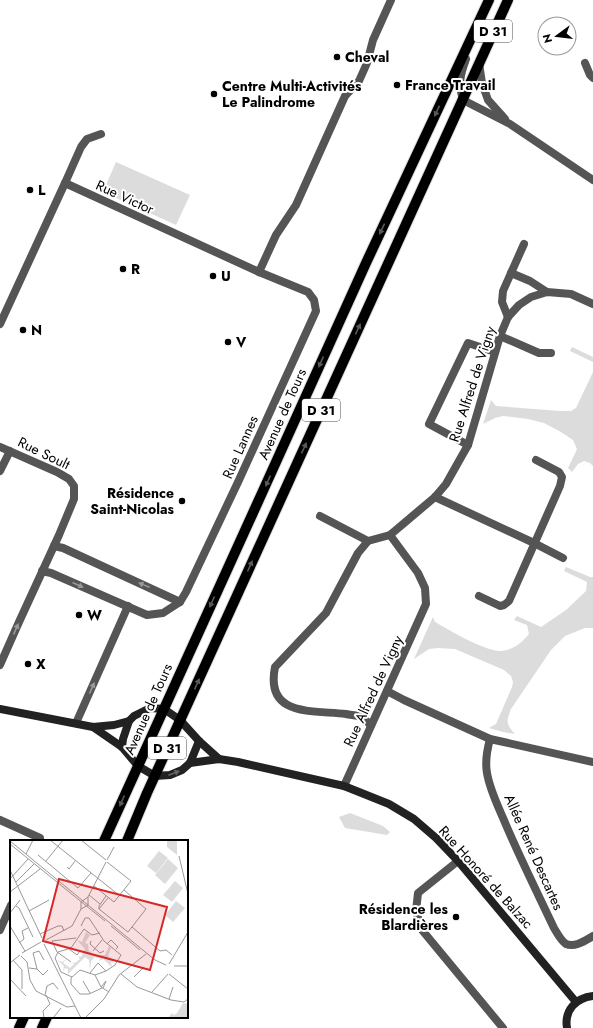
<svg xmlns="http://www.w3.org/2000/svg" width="593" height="1028" font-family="Jost,sans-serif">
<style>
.green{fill:#dcdcdc}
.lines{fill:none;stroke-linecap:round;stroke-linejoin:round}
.primary-casing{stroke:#dbdbdb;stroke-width:12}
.street{stroke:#555;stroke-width:8}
.secondary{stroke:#222;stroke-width:8}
.primary{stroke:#000;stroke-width:10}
.oneway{fill:#595959}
.oneway2{fill:#999}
.oneway3{fill:#646464}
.poi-dot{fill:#000;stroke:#fff;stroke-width:1.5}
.labels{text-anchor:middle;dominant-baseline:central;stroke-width:4;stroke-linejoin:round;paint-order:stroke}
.shield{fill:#fff;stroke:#4c4c4c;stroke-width:1}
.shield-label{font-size:13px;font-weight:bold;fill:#000}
.poi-label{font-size:14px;font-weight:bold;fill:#000;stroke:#fff;text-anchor:start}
.street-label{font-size:14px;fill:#000;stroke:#fff}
.inset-road{fill:none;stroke:#999;stroke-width:1}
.view{fill:#d62828;fill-opacity:0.15;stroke:#d62828;stroke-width:2}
.inset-edge{fill:none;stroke:#000;stroke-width:2}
</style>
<rect width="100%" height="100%" fill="#fff"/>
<g class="green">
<path d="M116,162L190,195L176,225L103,192Z"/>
<path d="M572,347L593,357V362L570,351Z"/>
<path d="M593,372V466L590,463L584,461L578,464L572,472L568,468L577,449L573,440L561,432L544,423L528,419L503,416L495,418L483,424L491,400L496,406L560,411H571L576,408Z"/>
<path d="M566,567L590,577H593V628H585L565,636L551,650L511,709C506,722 506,724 515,734L503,732L489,728L496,724L512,687L513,682L511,676L504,670L455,649L438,648L429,649L414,659L433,617L435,622C449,630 486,652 501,651C513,650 522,643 529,634L527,625L514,620L517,616L541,627L566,610L586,591L587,582L564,571Z"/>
<path d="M350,813L383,826L390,832L387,835L345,828L339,817Z"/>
</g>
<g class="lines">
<g class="primary-casing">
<g id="primary">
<path d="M104,841L262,493L366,263L489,0"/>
<path d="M127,841L147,793L508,0"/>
<path d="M19,1028L24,1017"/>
<path d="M42,1028L47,1017"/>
</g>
</g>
<g class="street">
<path d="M466,59C460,75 458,84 463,100L510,124L593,180"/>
<path d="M479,63L482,83L488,100L505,119"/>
<path d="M585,63L590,75L593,78"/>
<path d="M65,183L81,147L87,139L101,134"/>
<path d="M259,272L276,235L296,205L345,96L359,81L367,63L373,40L391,0"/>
<path d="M511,273L524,244"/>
<path d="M508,317L502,302L503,291L511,273L530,281L547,292"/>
<path d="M0,324L65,183L259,272L308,292L314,300L316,311L239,480L186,592L180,602L163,613L147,615L51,573L42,571"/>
<path d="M500,336L539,353H551"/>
<path d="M468,445L429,424L468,343L495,352"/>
<path d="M0,447L57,472L69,479L74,486V499L59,535L19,622L0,665"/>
<path d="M0,471L10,451"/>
<path d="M435,497L534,543L563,558"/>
<path d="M320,516L368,541"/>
<path d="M54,546L63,548L180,602"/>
<path d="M479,596L500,606L504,605L509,601L560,486L562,477L559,472L536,460"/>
<path d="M387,691L404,700L490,739L593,762"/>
<path d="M76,723L128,606"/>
<path d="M371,725C367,722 363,717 358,716C355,715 350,715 346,714C312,710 265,717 275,667L326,613L358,553L368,541L390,535L435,497L446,484L468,445L500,336L508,317L519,305L531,297L547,292L571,294L593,304"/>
<path d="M490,739C487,750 485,762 487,773C490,791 499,808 506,825C521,860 538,894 554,928C557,933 561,941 566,944C575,948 586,940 593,936"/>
<path d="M344,786L426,604L425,588L418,573L390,535"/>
<path d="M0,820L40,838L39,841"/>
<path d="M458,861L418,893L416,911L422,930L503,1028"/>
<path d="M0,930L11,905"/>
</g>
<g class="secondary">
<path d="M0,709L93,727L114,725L129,721L134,716L150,708L164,709L180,720L199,741L219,759"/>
<path d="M93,727L122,747L138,766L155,776L170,775L182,770L190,763L199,741"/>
<path d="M122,747L123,739L129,721"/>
<path d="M190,763L219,759L238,762L344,786L389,804L414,819L436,838L458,861L576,1002"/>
<path d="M567,1028C564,1010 576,998 593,996"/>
</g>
<use href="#primary" class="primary"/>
</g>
<defs><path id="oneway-solid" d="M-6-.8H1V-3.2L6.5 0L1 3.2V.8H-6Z"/></defs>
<g class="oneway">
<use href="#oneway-solid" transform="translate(437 111) rotate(115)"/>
<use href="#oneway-solid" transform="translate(382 229) rotate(115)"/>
<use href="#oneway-solid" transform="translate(358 329) rotate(-65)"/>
<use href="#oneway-solid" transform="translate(321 362) rotate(114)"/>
<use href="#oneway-solid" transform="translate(304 448) rotate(-65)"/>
<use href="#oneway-solid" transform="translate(268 481) rotate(114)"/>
<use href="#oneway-solid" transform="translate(250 566) rotate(-66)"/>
<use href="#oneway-solid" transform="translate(212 602) rotate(114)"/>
<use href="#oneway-solid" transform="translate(197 684) rotate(-66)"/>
<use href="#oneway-solid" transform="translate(122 801) rotate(114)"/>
</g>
<g class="oneway2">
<use href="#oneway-solid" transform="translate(78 585) rotate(24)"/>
<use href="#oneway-solid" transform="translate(144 585) rotate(-158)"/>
<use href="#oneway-solid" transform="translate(16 629) rotate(-66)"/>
<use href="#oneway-solid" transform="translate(92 688) rotate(-66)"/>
</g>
<use class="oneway3" href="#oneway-solid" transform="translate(174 773) rotate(-21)"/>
<g class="poi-dot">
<circle cx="337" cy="57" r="4"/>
<circle cx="397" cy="85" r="4"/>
<circle cx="214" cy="94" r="4"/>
<circle cx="30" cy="190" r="4"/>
<circle cx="123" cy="269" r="4"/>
<circle cx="213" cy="276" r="4"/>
<circle cx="23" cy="330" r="4"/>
<circle cx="228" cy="342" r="4"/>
<circle cx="182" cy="501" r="4"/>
<circle cx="79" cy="615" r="4"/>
<circle cx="28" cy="664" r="4"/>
<circle cx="456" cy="917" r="4"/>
</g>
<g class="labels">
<g class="shield">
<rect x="474" y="20" width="38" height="22" rx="3"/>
<rect x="302" y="399" width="38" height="22" rx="3"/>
<rect x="148" y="737" width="38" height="22" rx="3"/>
</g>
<g class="shield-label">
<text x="493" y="31">D 31</text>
<text x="321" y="410">D 31</text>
<text x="167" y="748">D 31</text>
</g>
<g class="poi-label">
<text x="345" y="57">Cheval</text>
<text x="405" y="85">France Travail</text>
<text x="222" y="86">Centre Multi-Activités<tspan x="222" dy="16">Le Palindrome</tspan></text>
<text x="38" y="190">L</text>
<text x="131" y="269">R</text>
<text x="221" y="276">U</text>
<text x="31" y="330">N</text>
<text x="236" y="342">V</text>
<text x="174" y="493" text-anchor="end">Résidence<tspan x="174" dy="16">Saint-Nicolas</tspan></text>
<text x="87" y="615">W</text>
<text x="36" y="664">X</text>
<text x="448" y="909" text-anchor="end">Résidence les<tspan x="448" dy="16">Blardières</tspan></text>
</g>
<g class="street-label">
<text transform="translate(125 197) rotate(25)">Rue Victor</text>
<text transform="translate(472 384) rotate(-72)">Rue Alfred de Vigny</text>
<text transform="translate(282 414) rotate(-66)">Avenue de Tours</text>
<text transform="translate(240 447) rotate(-66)">Rue Lannes</text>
<text transform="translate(44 453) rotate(26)">Rue Soult</text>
<text transform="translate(373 691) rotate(-65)">Rue Alfred de Vigny</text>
<text transform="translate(148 709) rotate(-66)">Avenue de Tours</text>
<text transform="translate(534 852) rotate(66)">Allée René Descartes</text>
<text transform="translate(486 877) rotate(48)">Rue Honoré de Balzac</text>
</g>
</g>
<g transform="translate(10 840)">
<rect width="178" height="178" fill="#fff"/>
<path d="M157,0H167V15L157,7ZM149,11L158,18L146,33L137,26ZM158,19L168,28L155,44L145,35ZM165,41L173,48L162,62L153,55ZM166,61L175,68L163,82L155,75ZM76,92L80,95L75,103L78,104L79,112L82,111L80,115H95L99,106L101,108L98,116L102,120L105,118L102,121L105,124L101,122L102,127L93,119L89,121L90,118L85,117L81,121L80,131L79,120L75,117L58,134V129L55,128L53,132L54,126L47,120L52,122L56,119L53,123L60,128L64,124L62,122L65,123L70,119L68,116L71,117L75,109L67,100L72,102ZM173,163L178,164V178H158L162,173L164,175L167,173Z" fill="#dcdcdc"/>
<path class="inset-road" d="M40,0L110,56M71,0L96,20M0,1L145,120L156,125M0,4L95,81M16,14L23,0M28,15L68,48L81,33M169,16L178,54M97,20L104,7M36,21L53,0M57,27L59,29L65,21M0,30L32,98M0,39L18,19M6,42L24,24M84,46L104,62L121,41L97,22M0,52L30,29M79,55L90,64M6,66L9,68L23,97M71,69L78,65V57L96,22M89,69L118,92L136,69L114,50M89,69V66L96,56M89,69L98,58M19,71L39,60M0,73L10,60M0,86L15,111M71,86L75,78H79L94,101L111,115L105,125L96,131L85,135L70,130L61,138V144L70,154H79L92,148M101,86L130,110M122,87L150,111L156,110L162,115M74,89L82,95L90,93M30,94L48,86H52L54,91M36,100L62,86L71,69V62L78,57M81,101L80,104L90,113L94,111M9,103L14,99L12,91L18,88M34,104L71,178M97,104L101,100L108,107L106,109M59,109L67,115L70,111M83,111L92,100M12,113L31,102M11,116L17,122L20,140L26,151L57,167L65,166M3,120L12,130V149M61,122L47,112L42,101L66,98M0,123L10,115M159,124L178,92M164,126H178M19,128L27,129L33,135L38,130M27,129L23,113L29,111L34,120M80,133L88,123L96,131M111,134L127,147L161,160L174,162L178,159M159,134L178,149M85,135L91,147L99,152M62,137L51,132L45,118L48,112L61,108L74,89M124,137L134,127M0,139L16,156M73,141L80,153M91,147L96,141L93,148M142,152L158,134M35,155L37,146L43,143L48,149M159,159L163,147M34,178L33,171L40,164L36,155M43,178L51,168M75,178L94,159L109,135L136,114"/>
<path class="view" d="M49,39L157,67L140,130L33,101Z"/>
<rect width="178" height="178" class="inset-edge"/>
</g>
<g transform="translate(557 36) rotate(255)"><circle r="19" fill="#ffffff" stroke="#999999"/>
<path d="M0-3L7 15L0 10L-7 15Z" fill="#000000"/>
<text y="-6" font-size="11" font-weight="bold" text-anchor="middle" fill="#000000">N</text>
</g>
</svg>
